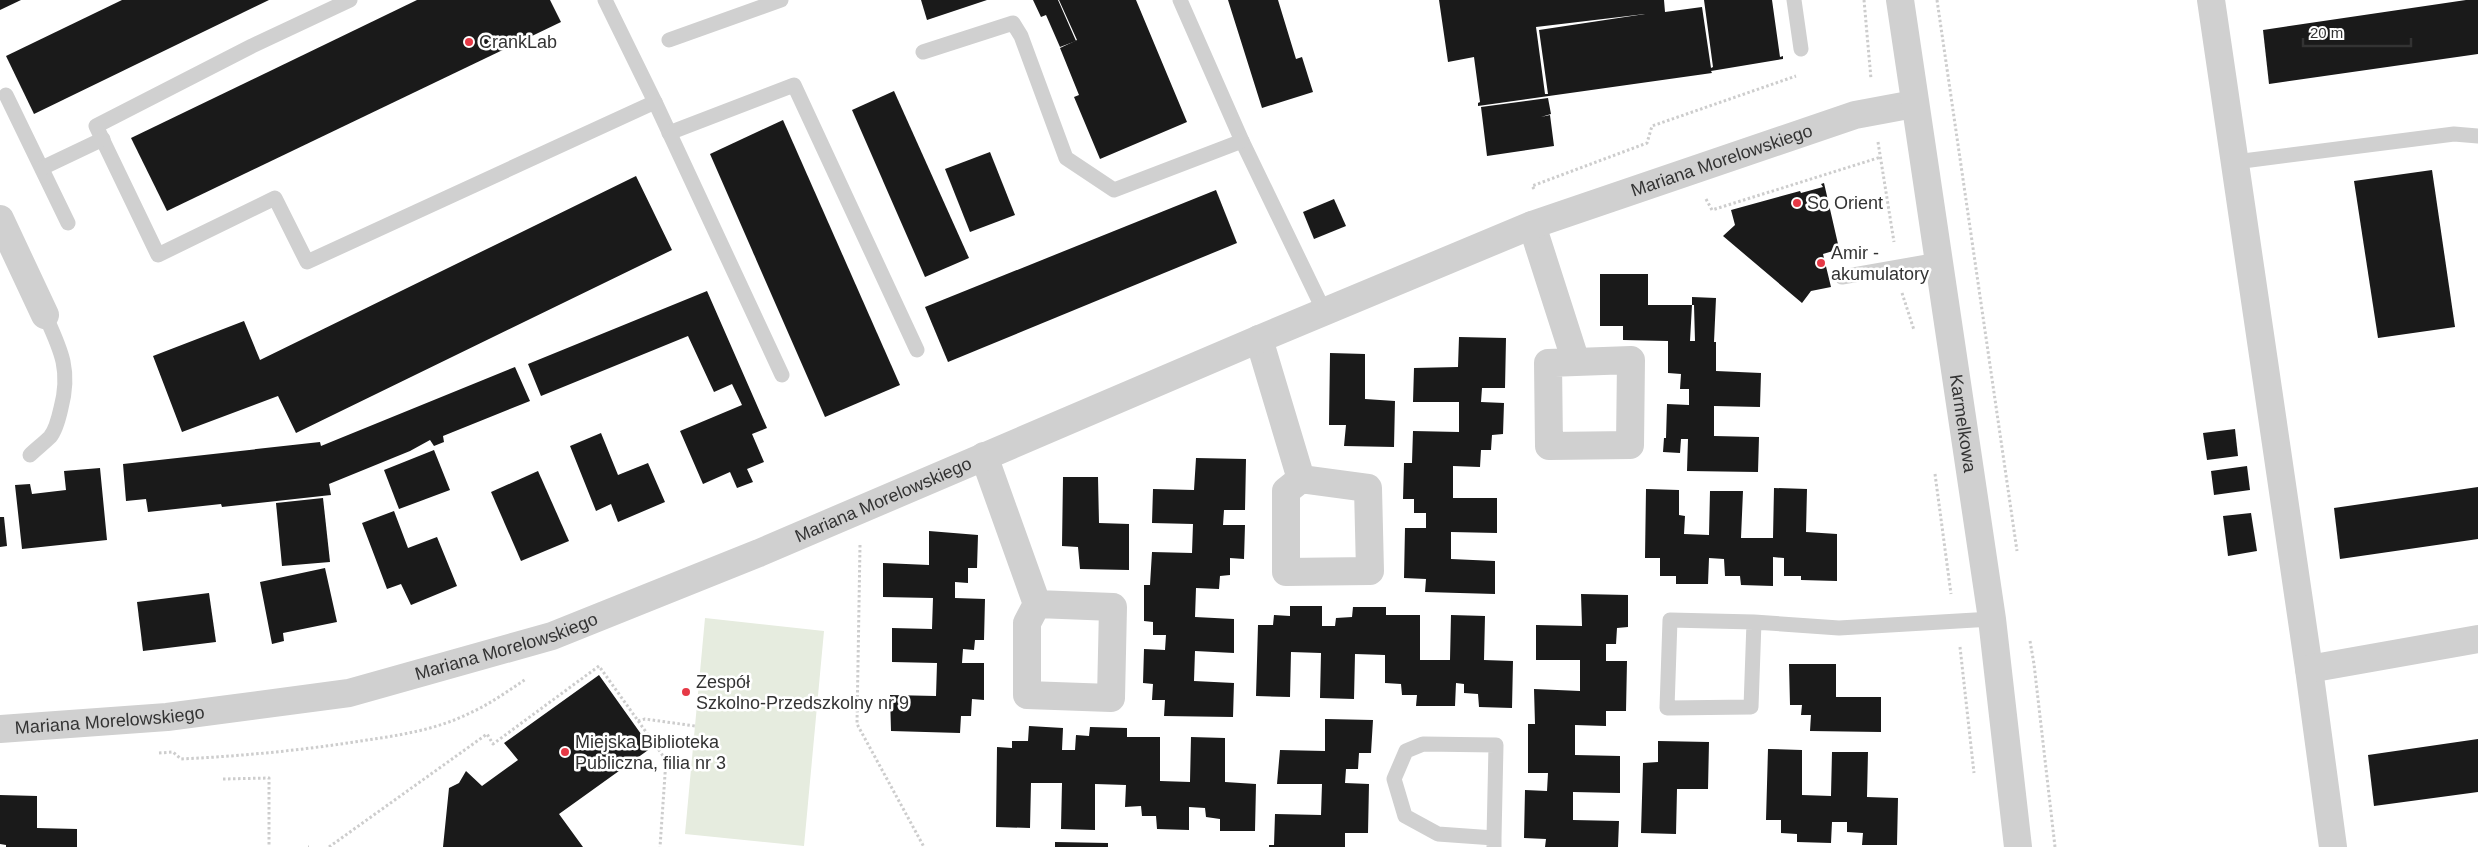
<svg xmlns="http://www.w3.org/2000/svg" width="2478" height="847" font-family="Arial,sans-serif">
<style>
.pitch{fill:#e6ecdf}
.building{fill:#1a1a1a;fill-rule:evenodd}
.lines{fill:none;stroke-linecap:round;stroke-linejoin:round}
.path{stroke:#cdcdcd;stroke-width:3;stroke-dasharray:2.5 2.5;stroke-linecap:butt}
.service{stroke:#d0d0d0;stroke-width:15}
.minor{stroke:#d0d0d0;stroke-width:28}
.tertiary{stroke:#d0d0d0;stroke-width:28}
.poi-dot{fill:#e63946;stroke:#fff;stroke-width:2}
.labels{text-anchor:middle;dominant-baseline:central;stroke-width:5;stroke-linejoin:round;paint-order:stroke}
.poi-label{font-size:18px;fill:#333;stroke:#fff;text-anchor:start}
.street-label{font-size:18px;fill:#333;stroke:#fff}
</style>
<rect width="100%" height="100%" fill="#fff"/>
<path class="pitch" d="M705,618L824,631L804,846L685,834Z"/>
<g class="building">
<path d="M0,0H21L0,10Z"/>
<path d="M122,0H269L34,114L6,56Z"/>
<path d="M417,0H550L561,22L167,211L131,138Z"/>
<path d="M921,0H987L927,20Z"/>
<path d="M1033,0H1058L1076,41L1060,47L1046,15L1041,17Z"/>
<path d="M1059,0H1136L1187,122L1100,159L1074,97L1079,95L1060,48L1077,40Z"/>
<path d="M1228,0H1278L1296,59L1302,57L1313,92L1262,108Z"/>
<path d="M1439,0H1664L1665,12L1702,7L1711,68L1713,67L1704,0H1772L1780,57L1783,56V59L1711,71L1712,73L1478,106V103L1480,102L1474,57L1448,62ZM1645,14L1539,30L1548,94H1545L1536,27Z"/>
<path d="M2466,0H2478V54L2269,84L2263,30Z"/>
<path d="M894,91L969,258L925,277L852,110Z"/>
<path d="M1548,98L1551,114L1541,117L1550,115L1554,146L1487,156L1481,107Z"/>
<path d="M783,120L900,385L825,417L710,154Z"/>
<path d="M990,152L1015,215L970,232L945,169Z"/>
<path d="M2432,170L2455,327L2378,338L2354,181Z"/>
<path d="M636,176L672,250L296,433L278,396L182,432L153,356L244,321L260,360Z"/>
<path d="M1824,183L1838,244L1833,251L1823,254L1831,287L1811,291L1802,303L1723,236L1735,225L1731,210L1800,191L1801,193L1823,187L1821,184Z"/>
<path d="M1216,190L1237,243L948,362L925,307Z"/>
<path d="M1334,199L1346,226L1314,239L1303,212Z"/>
<path d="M1600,274H1648V305H1692V297L1716,298L1714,342H1716V371L1761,373L1760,407L1714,406V436L1759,437L1758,472L1687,471L1688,439H1681L1680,453L1663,452L1664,438H1666L1667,404L1689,405V389H1680L1681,374L1668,373V341L1623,340V326H1600ZM1692,305H1694L1695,341H1690Z"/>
<path d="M707,291L767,428L752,434L764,462L747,469L753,482L737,488L730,472L703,484L680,431L742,405L732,384L714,392L688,336L541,396L528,364Z"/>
<path d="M1459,337L1506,338L1505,388H1482L1481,402L1504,403L1503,434L1492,435L1491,450H1481L1480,467L1453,466V498H1497V533L1451,532V559L1495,561V594L1425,592L1426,579L1404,578L1405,528H1426V513H1414V499H1403L1404,463H1412L1413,431L1459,432V402H1413L1414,368L1458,367Z"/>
<path d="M1330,353L1365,354V399L1395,401L1394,447L1344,446L1346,425H1329Z"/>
<path d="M515,367L530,401L443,436L444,442L434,446L430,440L410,451L329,484L331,495L222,507L221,504L148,512L146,499L126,501L123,464L320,442L321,446Z"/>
<path d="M2235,429L2238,456L2207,460L2203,433Z"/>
<path d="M601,433L618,475L648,463L665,502L618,522L611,504L596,511L570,446Z"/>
<path d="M434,450L450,490L399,509L384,470Z"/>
<path d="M1196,458L1246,459L1245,510H1224L1223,525H1245L1244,559L1230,558V575L1220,576L1219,589L1196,588L1195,617L1234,619V653L1195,651L1194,681L1234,683L1233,717L1164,716L1165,700H1152L1153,684L1143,683L1144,649L1165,650L1166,635H1153V622L1144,621V585H1150L1152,552L1192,553L1193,524L1152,523L1153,489L1194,490Z"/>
<path d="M2247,466L2250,490L2214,495L2211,471Z"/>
<path d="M100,468L107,540L22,549L15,485L30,484L32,494L66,490L64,471Z"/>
<path d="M538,471L569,541L521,561L491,492Z"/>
<path d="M1063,477H1098L1099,523L1129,524V570L1080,569L1078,547L1062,546Z"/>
<path d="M2478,487V539L2340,559L2334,508Z"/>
<path d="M1774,488L1807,489L1806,532L1837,534V581L1801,580V576H1784V558L1773,557V586L1741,585L1740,576H1725L1724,559L1709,558L1708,584H1676V576H1660V558H1645L1646,489L1679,490V515L1685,516L1684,534L1709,535L1710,491H1743L1741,538H1773Z"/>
<path d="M323,498L330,562L282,566L276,503Z"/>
<path d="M394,511L408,548L437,537L457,586L411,605L401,584L387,589L362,523Z"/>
<path d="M2251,513L2257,551L2228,556L2223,516Z"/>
<path d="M0,517H4L7,546L0,547Z"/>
<path d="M929,531L978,535L977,568H968V583L955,582V598L985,599L984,640H975L974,650L963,649L962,663H984V700L972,699L971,716H961L960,733L891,731L890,695L936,696L937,663L892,662V628L932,629L933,598L883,597V563L929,565Z"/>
<path d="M325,568L337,622L283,633L284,641L272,644L260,582Z"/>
<path d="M209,593L216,642L143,651L137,602Z"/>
<path d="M1581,594L1628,595V627L1617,628L1616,644H1606V661H1627L1626,711H1606V726L1575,725V755L1620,756V793L1573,792V820L1619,821L1618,847H1545L1546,839L1524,838L1525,790L1547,791L1548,773H1528V724H1535L1534,689L1580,691V660H1536V625L1582,626Z"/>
<path d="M1290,606H1322V626H1335L1336,618L1352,617L1353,607H1386V615H1420V660H1450L1451,615L1485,616L1484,660L1513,661L1512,708L1479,707L1478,694L1464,693V684L1456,683L1455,706H1416L1417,695H1402L1401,684L1385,683V655L1355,654L1354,699L1320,698L1321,653L1291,652L1290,697L1256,696L1258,625H1273L1274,615L1290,616Z"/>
<path d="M1789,664H1836V697H1881V732L1810,731L1811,715H1801L1802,705H1790Z"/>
<path d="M599,675L651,748L559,814L583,847H443L449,788L459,783L466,771L482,786L518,760L504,743Z"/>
<path d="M1325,719L1373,720L1371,753H1359L1358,769H1346L1345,783L1369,784L1368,833H1345V847H1269V845H1274L1275,814L1321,815L1322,784H1277L1280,750L1325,751Z"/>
<path d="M1029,726L1063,728L1062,750H1075L1076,735L1089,736L1090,727L1127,728V737H1160V781L1190,782L1191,737L1225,738V782L1256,784L1255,831H1220V819L1206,817L1205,808L1189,807V830L1157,829L1156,816H1142L1141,806L1125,807L1126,785L1095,784V830L1061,829L1062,783H1031L1030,828L996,827L997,747L1012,748V741H1028Z"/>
<path d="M2478,739V792L2374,806L2368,755Z"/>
<path d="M1658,741L1709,742L1708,789H1677L1676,834L1641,833L1643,763L1658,762Z"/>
<path d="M1768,749L1802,750V795L1831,796L1832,752H1868L1867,797L1898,798L1897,845H1862L1863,833L1847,832V822H1832L1831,843L1797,842V834L1781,833V820H1766Z"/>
<path d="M0,795L37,796V828L77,829V847H6V845L0,844Z"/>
<path d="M1055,842L1108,843V847H1055Z"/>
</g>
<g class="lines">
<g class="path">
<path d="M1864,0L1871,79"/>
<path d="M1937,0L2017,551"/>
<path d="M1878,142L1894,242"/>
<path d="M1534,189L1532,186L1647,143L1652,126L1796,76"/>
<path d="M1706,199L1712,210L1881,157"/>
<path d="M1902,293L1914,330"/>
<path d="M1935,474L1951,594"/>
<path d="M860,545L857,724L924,847"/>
<path d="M2030,641L2034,664L2055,847"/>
<path d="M1960,647L1974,773"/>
<path d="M638,721L645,719L695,726"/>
<path d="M159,753L173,752L181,759C243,756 305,750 367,740C402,735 438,729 470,713C490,704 508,691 526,679"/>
<path d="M223,779L269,778V847"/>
<path d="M308,847H309"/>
<path d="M329,847L487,734L493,744L599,666L666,760L660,847"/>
</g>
<g class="service">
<path d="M350,0L252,46L96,126L158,255L275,198L307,262L655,102L605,0"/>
<path d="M1180,0L1242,141L1325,313"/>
<path d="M1794,0L1801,49"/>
<path d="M669,40L781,0"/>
<path d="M923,52L1013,23L1021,36L1066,158L1114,190L1242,141"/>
<path d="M6,95L68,223"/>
<path d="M655,102L782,375"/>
<path d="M669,133L794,85L917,350"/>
<path d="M2235,162L2454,134L2478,136"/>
<path d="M42,168L103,139"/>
<path d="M1842,277L1938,260"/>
<path d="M30,455C36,449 44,443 50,437C56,430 59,417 61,408C71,370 61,350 45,315"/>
<path d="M1754,622L1751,707L1667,708L1670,620L1754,622L1839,628L1992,619"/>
<path d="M1494,847V838L1496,745L1423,744L1406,751L1394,779L1405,816L1438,834L1494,838"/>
</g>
<g class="minor">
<path d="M2211,0L2309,669L2333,847"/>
<path d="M0,219L45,315"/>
<path d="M1532,225L1576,362L1548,363L1549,446L1630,445L1631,360L1576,362"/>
<path d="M1259,339L1301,479L1286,491V572L1370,571L1368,488L1301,479"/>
<path d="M984,456L1037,604L1027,623V695L1111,698L1113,607L1037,604"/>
<path d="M2309,669L2478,639"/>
<path id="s1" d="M0,729L167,717L349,693L552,636L759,553L1259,339L1532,225L1855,115L1914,104"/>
</g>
<path class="tertiary" id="s2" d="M1900,0L1992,619L2018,847"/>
</g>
<g class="poi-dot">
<circle cx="469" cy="42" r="5"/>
<circle cx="1797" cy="203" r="5"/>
<circle cx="1821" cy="263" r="5"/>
<circle cx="686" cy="692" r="5"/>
<circle cx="565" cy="752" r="5"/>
</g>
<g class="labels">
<g class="poi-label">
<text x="479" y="42">CrankLab</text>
<text x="1807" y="203">So Orient</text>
<text x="1831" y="253">Amir -<tspan x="1831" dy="21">akumulatory</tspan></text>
<text x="696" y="682">Zespół<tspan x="696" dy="21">Szkolno-Przedszkolny nr 9</tspan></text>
<text x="575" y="742">Miejska Biblioteka<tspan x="575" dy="21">Publiczna, filia nr 3</tspan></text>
</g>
<g class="street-label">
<text stroke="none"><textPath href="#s1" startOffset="1825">Mariana Morelowskiego</textPath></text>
<text stroke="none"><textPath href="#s2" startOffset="428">Karmelkowa</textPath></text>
<text stroke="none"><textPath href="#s1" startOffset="920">Mariana Morelowskiego</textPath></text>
<text stroke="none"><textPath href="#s1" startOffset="515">Mariana Morelowskiego</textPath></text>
<text stroke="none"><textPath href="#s1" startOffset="110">Mariana Morelowskiego</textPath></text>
</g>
</g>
<path d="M2303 38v8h108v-8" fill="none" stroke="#333333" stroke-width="2.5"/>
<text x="2310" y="38" font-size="15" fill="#333333" stroke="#ffffff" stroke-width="4" paint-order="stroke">20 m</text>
</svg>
